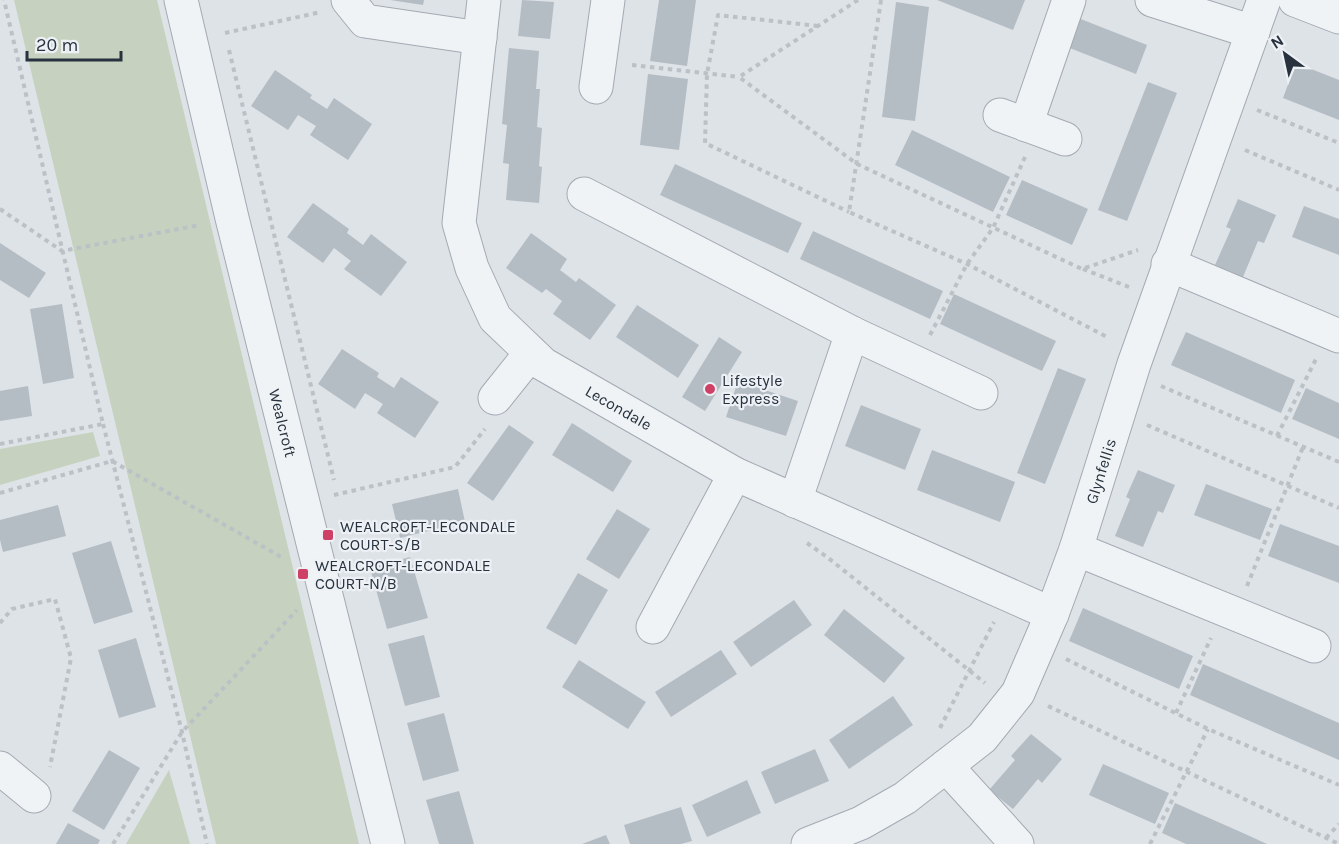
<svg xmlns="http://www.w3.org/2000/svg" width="1339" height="844" font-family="Karla,sans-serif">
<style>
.green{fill:#c6d2bf}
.building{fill:#b5bdc4}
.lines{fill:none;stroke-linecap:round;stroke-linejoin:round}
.minor-casing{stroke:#a3aab2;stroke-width:35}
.path{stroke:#bcc1c6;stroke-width:4;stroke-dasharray:4.5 4.5;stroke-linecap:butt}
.minor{stroke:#f0f3f6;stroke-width:33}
.poi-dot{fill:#cf4067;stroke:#edf1f5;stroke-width:2}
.labels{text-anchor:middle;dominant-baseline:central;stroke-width:4.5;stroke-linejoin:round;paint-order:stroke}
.poi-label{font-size:16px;fill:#27323e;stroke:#edf1f5;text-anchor:start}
.street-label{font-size:16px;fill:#27323e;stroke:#edf1f5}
</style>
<rect width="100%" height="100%" fill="#dee3e8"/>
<g class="green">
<path d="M14,0H157L359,844H216Z"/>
<path d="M93,432L100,456L0,485V449Z"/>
<path d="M169,770L190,844H126Z"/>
</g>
<g class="building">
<path d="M390,0H424L423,5Z"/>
<path d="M522,0L554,2L550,39L518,36Z"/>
<path d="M659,0H696L687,66L650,61Z"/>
<path d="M937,0H1025L1013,30Z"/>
<path d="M896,2L929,7L915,121L882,117Z"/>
<path d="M1073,16L1147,45L1136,74L1062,45Z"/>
<path d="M509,48L539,51L536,89H540L537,127L542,128L539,166L542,167L539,203L506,200L509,164L503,163L507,125L502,124Z"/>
<path d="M1296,63L1339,80V120L1283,98Z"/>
<path d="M275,70L312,95L310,98L327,109L334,98L372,124L348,160L310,135L316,126L298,115L288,130L251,106Z"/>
<path d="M648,74L688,79L679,150L640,145Z"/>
<path d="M1148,82L1177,93L1127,221L1098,210Z"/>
<path d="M912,130L1010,177L993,212L895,165Z"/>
<path d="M675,164L802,223L788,253L660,195Z"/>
<path d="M1022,180L1088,209L1072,245L1006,215Z"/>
<path d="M1238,199L1276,215L1264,243L1258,241L1243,277L1215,265L1231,229L1226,227Z"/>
<path d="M313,203L349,229L347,233L363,245L371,234L407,262L381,296L344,269L351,261L334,248L323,263L287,237Z"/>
<path d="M1304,206L1339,219V255L1292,237Z"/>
<path d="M813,231L943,291L930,319L800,259Z"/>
<path d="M531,233L567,259L560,270L576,282L579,278L616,305L590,340L553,314L562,301L546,289L542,293L506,268Z"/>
<path d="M0,243L46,273L29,298L0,280Z"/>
<path d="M954,294L1056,341L1042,371L940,324Z"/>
<path d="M62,304L74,378L43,384L30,309Z"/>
<path d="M637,305L699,345L678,378L616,337Z"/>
<path d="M1186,332L1295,380L1281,413L1171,365Z"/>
<path d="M719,337L742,352L705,411L682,397Z"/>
<path d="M342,349L379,373L377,377L394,388L401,377L439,402L415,438L377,413L383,404L365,393L355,409L318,384Z"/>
<path d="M1058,368L1086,379L1045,484L1017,473Z"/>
<path d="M738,381L798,401L786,436L726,417Z"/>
<path d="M28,386L32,416L0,421V391Z"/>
<path d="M1306,388L1339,403V439L1292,419Z"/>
<path d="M861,405L921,429L905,470L845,446Z"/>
<path d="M572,423L632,461L613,492L552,455Z"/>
<path d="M509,425L534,442L493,501L467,483Z"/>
<path d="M932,450L1015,482L1000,522L917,490Z"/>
<path d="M1138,470L1175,485L1163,513L1158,511L1143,547L1115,536L1130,499L1126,497Z"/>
<path d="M1206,484L1272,509L1260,540L1194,515Z"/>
<path d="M458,489L465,522L400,538L392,504Z"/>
<path d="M58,505L66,536L3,552L0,540V520Z"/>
<path d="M617,509L650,529L619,579L586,559Z"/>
<path d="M1280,524L1339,546V583L1268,556Z"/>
<path d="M111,541L133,612L94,624L72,553Z"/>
<path d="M410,557L428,618L387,629L370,568Z"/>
<path d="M578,573L608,590L576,645L546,628Z"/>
<path d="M794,600L812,625L751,667L733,642Z"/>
<path d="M1083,608L1193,656L1179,689L1069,641Z"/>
<path d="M844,609L905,658L884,683L824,635Z"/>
<path d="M424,635L440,697L405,706L388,644Z"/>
<path d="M136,638L156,707L119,718L98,650Z"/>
<path d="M721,650L737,674L671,717L655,692Z"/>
<path d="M579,660L646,702L628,729L562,687Z"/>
<path d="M1203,664L1339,723V760L1190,695Z"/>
<path d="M893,696L913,725L849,769L829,740Z"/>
<path d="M444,713L459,771L423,781L407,723Z"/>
<path d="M1031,734L1062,759L1042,783L1038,779L1013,809L989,790L1015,760L1011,756Z"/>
<path d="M815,749L829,781L775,804L761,772Z"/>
<path d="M109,750L140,768L104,830L72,811Z"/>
<path d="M1103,764L1169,793L1155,824L1089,795Z"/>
<path d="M747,780L761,813L707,837L692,805Z"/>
<path d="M459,791L474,844H439L426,800Z"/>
<path d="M1175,803L1243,833L1267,844H1186L1162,833Z"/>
<path d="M681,807L692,841L681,844H630L624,825Z"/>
<path d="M68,823L100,840L98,844H56Z"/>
<path d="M606,835L610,844H582Z"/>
</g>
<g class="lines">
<g class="minor-casing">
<g id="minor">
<path id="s1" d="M181,0L232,218L388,844"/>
<path d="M348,0L365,21L480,38"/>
<path id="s2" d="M484,0L459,223L472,268L495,318L543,364L735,474L1052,614"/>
<path d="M1152,0L1253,32"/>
<path d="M1295,0L1339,17"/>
<path d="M596,87L608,0"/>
<path d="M1000,115L1065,139"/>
<path d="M1026,125L1069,0"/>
<path d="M584,194L852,333L981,393"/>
<path d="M1168,264L1339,336"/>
<path d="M495,398L531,353"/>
<path d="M795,501L852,333"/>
<path d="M1076,549L1314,646"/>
<path d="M653,627L735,474"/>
<path d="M946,766L1017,844"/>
<path d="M0,768L34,796"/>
<path id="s3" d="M808,844L861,823L905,798L982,738L1018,693L1052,614L1076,549L1134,364L1264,0"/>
</g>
</g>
<g class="path">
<path d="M858,0L739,77L857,164L1082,269L1138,250"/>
<path d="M881,0L849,212L967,264L1109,338"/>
<path d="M818,26L718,15L707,74L705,143L849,212"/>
<path d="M225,33L321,12"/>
<path d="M229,50L334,480"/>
<path d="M632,65L739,77"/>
<path d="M1257,110L1339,143"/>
<path d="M1245,150L1339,190"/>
<path d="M0,209L62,251L200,225"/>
<path d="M1083,269L1129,287"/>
<path d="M930,335L967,264L993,228L1025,157"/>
<path d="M1161,386L1339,462"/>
<path d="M103,424L182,732L207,844"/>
<path d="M1147,425L1339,508"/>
<path d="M1277,436L1316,359"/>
<path d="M0,444L103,424L4,0"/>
<path d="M0,493L112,461L283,558"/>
<path d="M334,495L455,467L485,429"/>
<path d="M807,543L827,557L985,683"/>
<path d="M1247,586L1303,447"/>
<path d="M0,623L12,609L55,599L71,658L50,767"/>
<path d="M1066,659L1208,729L1339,785"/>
<path d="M1048,706L1339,844"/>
<path d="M1176,713L1211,638"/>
<path d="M940,728L994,622"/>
<path d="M1326,838L1339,824"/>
<path d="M113,844L182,732L297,610"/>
<path d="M1150,844L1208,729"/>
</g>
<use href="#minor" class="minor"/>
</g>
<g class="poi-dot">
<circle cx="710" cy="389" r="6"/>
<rect x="322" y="529" width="12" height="12" rx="3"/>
<rect x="297" y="568" width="12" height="12" rx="3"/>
</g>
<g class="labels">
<g class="poi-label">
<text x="722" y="380">Lifestyle<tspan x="722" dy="18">Express</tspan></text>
<text x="340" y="526">WEALCROFT-LECONDALE<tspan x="340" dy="18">COURT-S/B</tspan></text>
<text x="315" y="565">WEALCROFT-LECONDALE<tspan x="315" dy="18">COURT-N/B</tspan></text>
</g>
<g class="street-label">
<text stroke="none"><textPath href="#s2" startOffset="480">Lecondale</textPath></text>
<text stroke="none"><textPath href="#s1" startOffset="435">Wealcroft</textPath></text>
<text stroke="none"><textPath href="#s3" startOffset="500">Glynfellis</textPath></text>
</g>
</g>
<g transform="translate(1285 54) rotate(327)" stroke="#edf1f5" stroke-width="4.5" paint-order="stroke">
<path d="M0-4.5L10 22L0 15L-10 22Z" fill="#27323e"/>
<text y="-9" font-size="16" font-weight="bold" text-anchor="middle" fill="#27323e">N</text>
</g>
<path d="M27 51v9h94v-9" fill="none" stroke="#27323e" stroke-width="3"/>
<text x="36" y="51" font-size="18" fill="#27323e" stroke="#edf1f5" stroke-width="4.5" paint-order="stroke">20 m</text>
</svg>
